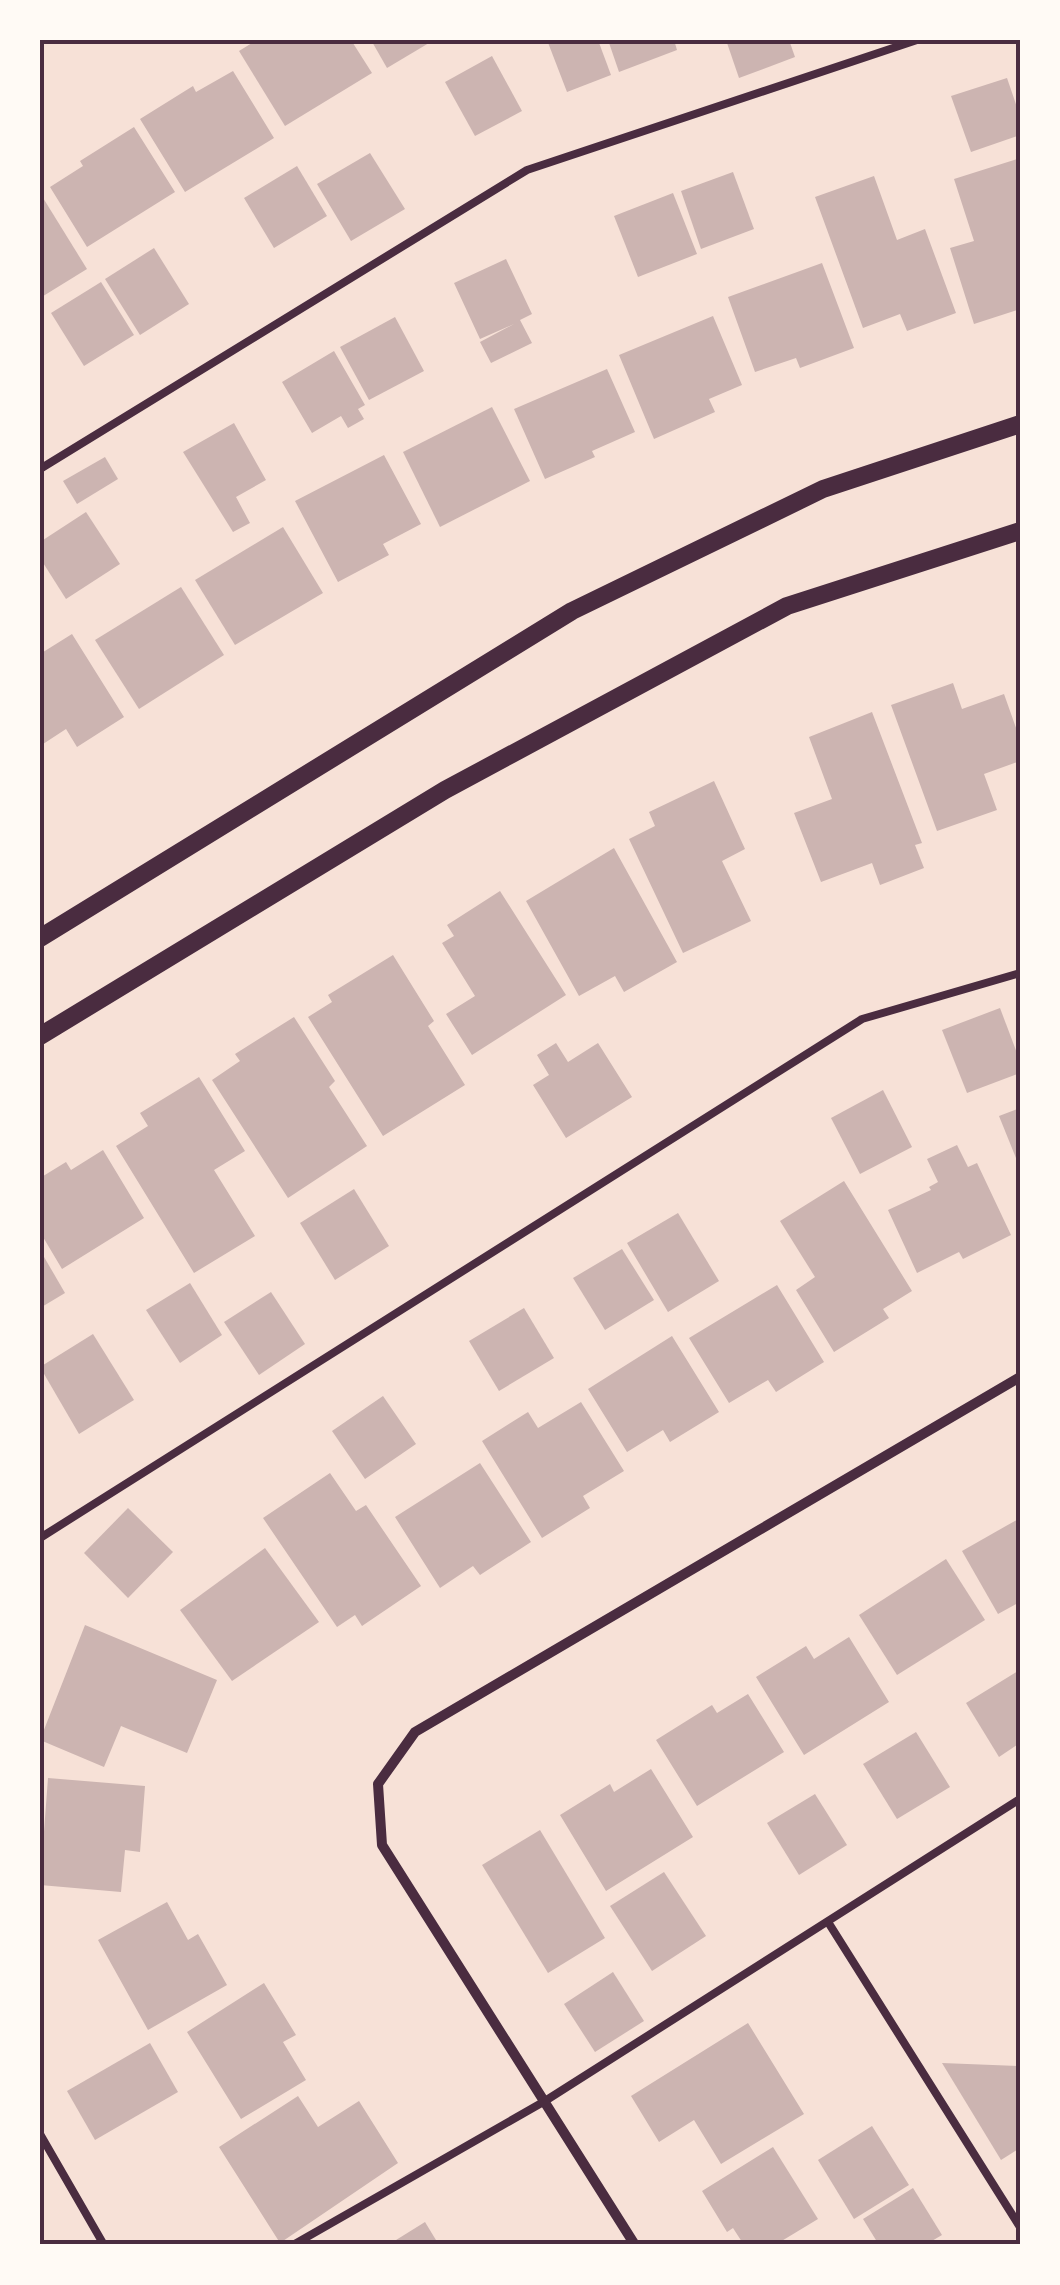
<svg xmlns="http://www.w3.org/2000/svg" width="1060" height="2285" font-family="'Exo 2',sans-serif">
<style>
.building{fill:#ccb4b1}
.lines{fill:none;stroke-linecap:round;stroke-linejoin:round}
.service{stroke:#4a2c40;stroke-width:8}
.minor{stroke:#4a2c40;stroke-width:10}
.tertiary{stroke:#4a2c40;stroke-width:18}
.neatline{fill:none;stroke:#4a2c40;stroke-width:4}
</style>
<rect width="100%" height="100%" fill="#f7e1d7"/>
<g class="building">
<path d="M257,40H351L372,73L285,126L239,51Z"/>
<path d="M371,40H434L387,68Z"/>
<path d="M547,40H598L611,75L567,92Z"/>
<path d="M608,40H674L677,50L619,72Z"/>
<path d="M726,40H789L795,57L739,78Z"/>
<path d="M492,56L522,111L475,136L445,82Z"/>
<path d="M233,71L274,138L185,192L140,119L193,86L196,92Z"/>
<path d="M1007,78L1020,116V135L971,152L951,96Z"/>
<path d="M134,127L175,192L87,247L50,187L83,166L80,161Z"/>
<path d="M370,153L405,209L351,241L317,184Z"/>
<path d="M1020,158V309L974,324L950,248L974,241L954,179Z"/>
<path d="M297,166L327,216L274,248L244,198Z"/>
<path d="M733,172L754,229L701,249L681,191Z"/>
<path d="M874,176L897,240L925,229L956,313L907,331L900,314L863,328L815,197Z"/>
<path d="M40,193L87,269L40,298Z"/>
<path d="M673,193L697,254L638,277L614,216Z"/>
<path d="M154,248L189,304L140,335L105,279Z"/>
<path d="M506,259L532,314L520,320L532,343L491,363L480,342L514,324L480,339L454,283Z"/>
<path d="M822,263L854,348L800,368L796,358L755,372L728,297Z"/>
<path d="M101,282L134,335L84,366L51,313Z"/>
<path d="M713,316L742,385L709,399L715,412L654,439L619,355Z"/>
<path d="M395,317L424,371L369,400L340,347Z"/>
<path d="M334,351L365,405L358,409L364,419L348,428L341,416L312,433L282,382Z"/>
<path d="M607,369L635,432L592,451L595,457L545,479L514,409Z"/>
<path d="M492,407L530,481L440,527L403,452Z"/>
<path d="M234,423L266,480L236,497L250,523L233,532L183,452Z"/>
<path d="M384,455L421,524L383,544L389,555L338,582L295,501Z"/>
<path d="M105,457L118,479L77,504L63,481Z"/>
<path d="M86,512L120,564L66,599L40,558V542Z"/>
<path d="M283,527L323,593L235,645L195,580Z"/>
<path d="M181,587L224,655L139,709L95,640Z"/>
<path d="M72,634L124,717L77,747L66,729L40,746V654Z"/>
<path d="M953,683L962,709L1004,694L1020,739V761L984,774L997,810L937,831L891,705Z"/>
<path d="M872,712L922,843L915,845L924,868L880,885L872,863L821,882L794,813L832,799L809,737Z"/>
<path d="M714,781L745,849L722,861L751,921L683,953L629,839L655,826L649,812Z"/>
<path d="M614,848L677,962L624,992L615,976L579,996L526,901Z"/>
<path d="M500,891L566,995L472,1055L446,1014L475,996L442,943L454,936L447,925Z"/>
<path d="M393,955L434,1021L428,1026L465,1085L383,1136L308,1017L332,1002L328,995Z"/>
<path d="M1000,1008L1020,1061V1073L967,1093L942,1030Z"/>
<path d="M294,1017L335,1081L329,1087L367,1146L288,1198L212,1080L240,1061L235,1054Z"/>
<path d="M556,1043L568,1062L598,1043L632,1097L566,1138L533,1085L549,1075L537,1055Z"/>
<path d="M199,1077L245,1151L214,1170L255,1236L194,1273L116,1146L148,1126L140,1113Z"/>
<path d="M883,1090L912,1147L860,1174L831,1118Z"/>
<path d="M1020,1108V1168L999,1116Z"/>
<path d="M957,1145L968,1167L977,1163L1011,1235L963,1259L959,1252L917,1273L888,1210L931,1190L929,1187L938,1182L927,1159Z"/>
<path d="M103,1150L144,1218L62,1269L40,1232V1178L66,1162L71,1170Z"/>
<path d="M844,1181L912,1291L883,1309L889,1318L834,1352L796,1290L815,1277L780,1221Z"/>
<path d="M354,1189L389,1246L335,1280L300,1223Z"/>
<path d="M678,1213L719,1281L668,1312L627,1243Z"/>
<path d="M622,1249L654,1300L605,1330L573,1278Z"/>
<path d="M40,1250L65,1293L40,1308Z"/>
<path d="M190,1283L222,1335L180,1363L146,1310Z"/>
<path d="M777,1285L824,1362L776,1392L768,1380L729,1403L689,1338Z"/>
<path d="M271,1292L305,1344L259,1375L224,1322Z"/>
<path d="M524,1308L554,1358L499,1391L469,1341Z"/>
<path d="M93,1334L134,1400L79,1434L40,1367Z"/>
<path d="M672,1336L719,1412L670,1442L663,1430L627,1452L588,1389Z"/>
<path d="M383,1396L416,1444L365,1479L332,1431Z"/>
<path d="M581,1402L624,1471L583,1496L590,1508L542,1538L482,1441L528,1412L538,1428Z"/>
<path d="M480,1463L531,1542L480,1575L473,1566L440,1588L395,1517Z"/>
<path d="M330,1473L356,1511L366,1505L421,1586L362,1626L355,1615L337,1627L263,1518Z"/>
<path d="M128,1508L173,1552L128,1598L84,1553Z"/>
<path d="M1020,1518V1602L998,1614L962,1551Z"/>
<path d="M265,1548L319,1622L232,1681L180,1610Z"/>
<path d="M946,1559L985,1620L897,1675L859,1615Z"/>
<path d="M85,1625L217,1680L187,1753L121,1726L104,1767L40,1740Z"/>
<path d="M849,1637L889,1702L804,1755L756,1677L806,1646L814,1659Z"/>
<path d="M1018,1671L1020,1743L999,1757L966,1703Z"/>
<path d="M748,1694L784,1752L697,1806L656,1740L712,1705L717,1713Z"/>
<path d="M916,1732L950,1787L897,1819L863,1764Z"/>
<path d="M651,1769L693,1837L606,1891L560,1815L610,1784L614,1792Z"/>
<path d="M48,1778L145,1786L140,1852L125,1850L121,1892L40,1885Z"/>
<path d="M815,1794L847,1845L799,1875L767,1823Z"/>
<path d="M540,1830L605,1938L548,1973L482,1865Z"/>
<path d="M664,1872L706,1936L652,1971L610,1906Z"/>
<path d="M167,1902L188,1940L198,1934L227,1985L148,2030L98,1940Z"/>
<path d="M613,1972L644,2021L595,2052L564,2004Z"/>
<path d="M264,1983L296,2035L283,2042L306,2080L241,2119L187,2032Z"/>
<path d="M748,2023L804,2114L721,2164L694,2120L659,2142L631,2096Z"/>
<path d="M150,2043L178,2092L95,2140L67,2091Z"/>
<path d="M942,2063L1020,2066V2148L1001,2160Z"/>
<path d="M298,2096L318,2127L359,2101L398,2163L280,2243L219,2147Z"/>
<path d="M872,2126L909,2185L854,2219L818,2160Z"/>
<path d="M773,2147L818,2219L775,2245H744L733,2228L727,2232L702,2191Z"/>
<path d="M913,2188L942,2235L925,2245H879L863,2219Z"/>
<path d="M425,2222L439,2245H388Z"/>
</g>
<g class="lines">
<g class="service">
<path d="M40,469L527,170L917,40"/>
<path d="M40,1538L862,1019L1020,973"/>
<path d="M828,1922L1020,2227"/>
<path d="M40,2134L104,2245"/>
<path d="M293,2245L545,2101L1020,1799"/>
</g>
<path class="minor" d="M635,2245L382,1845L378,1784L415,1732L1020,1377"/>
<g class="tertiary">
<path d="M40,938L572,611L823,489L1020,424"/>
<path d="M40,1036L445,790L787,606L1020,531"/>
</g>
</g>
<rect width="1060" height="2285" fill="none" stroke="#fffaf5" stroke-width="85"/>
<rect x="42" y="42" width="976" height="2200" class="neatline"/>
</svg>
